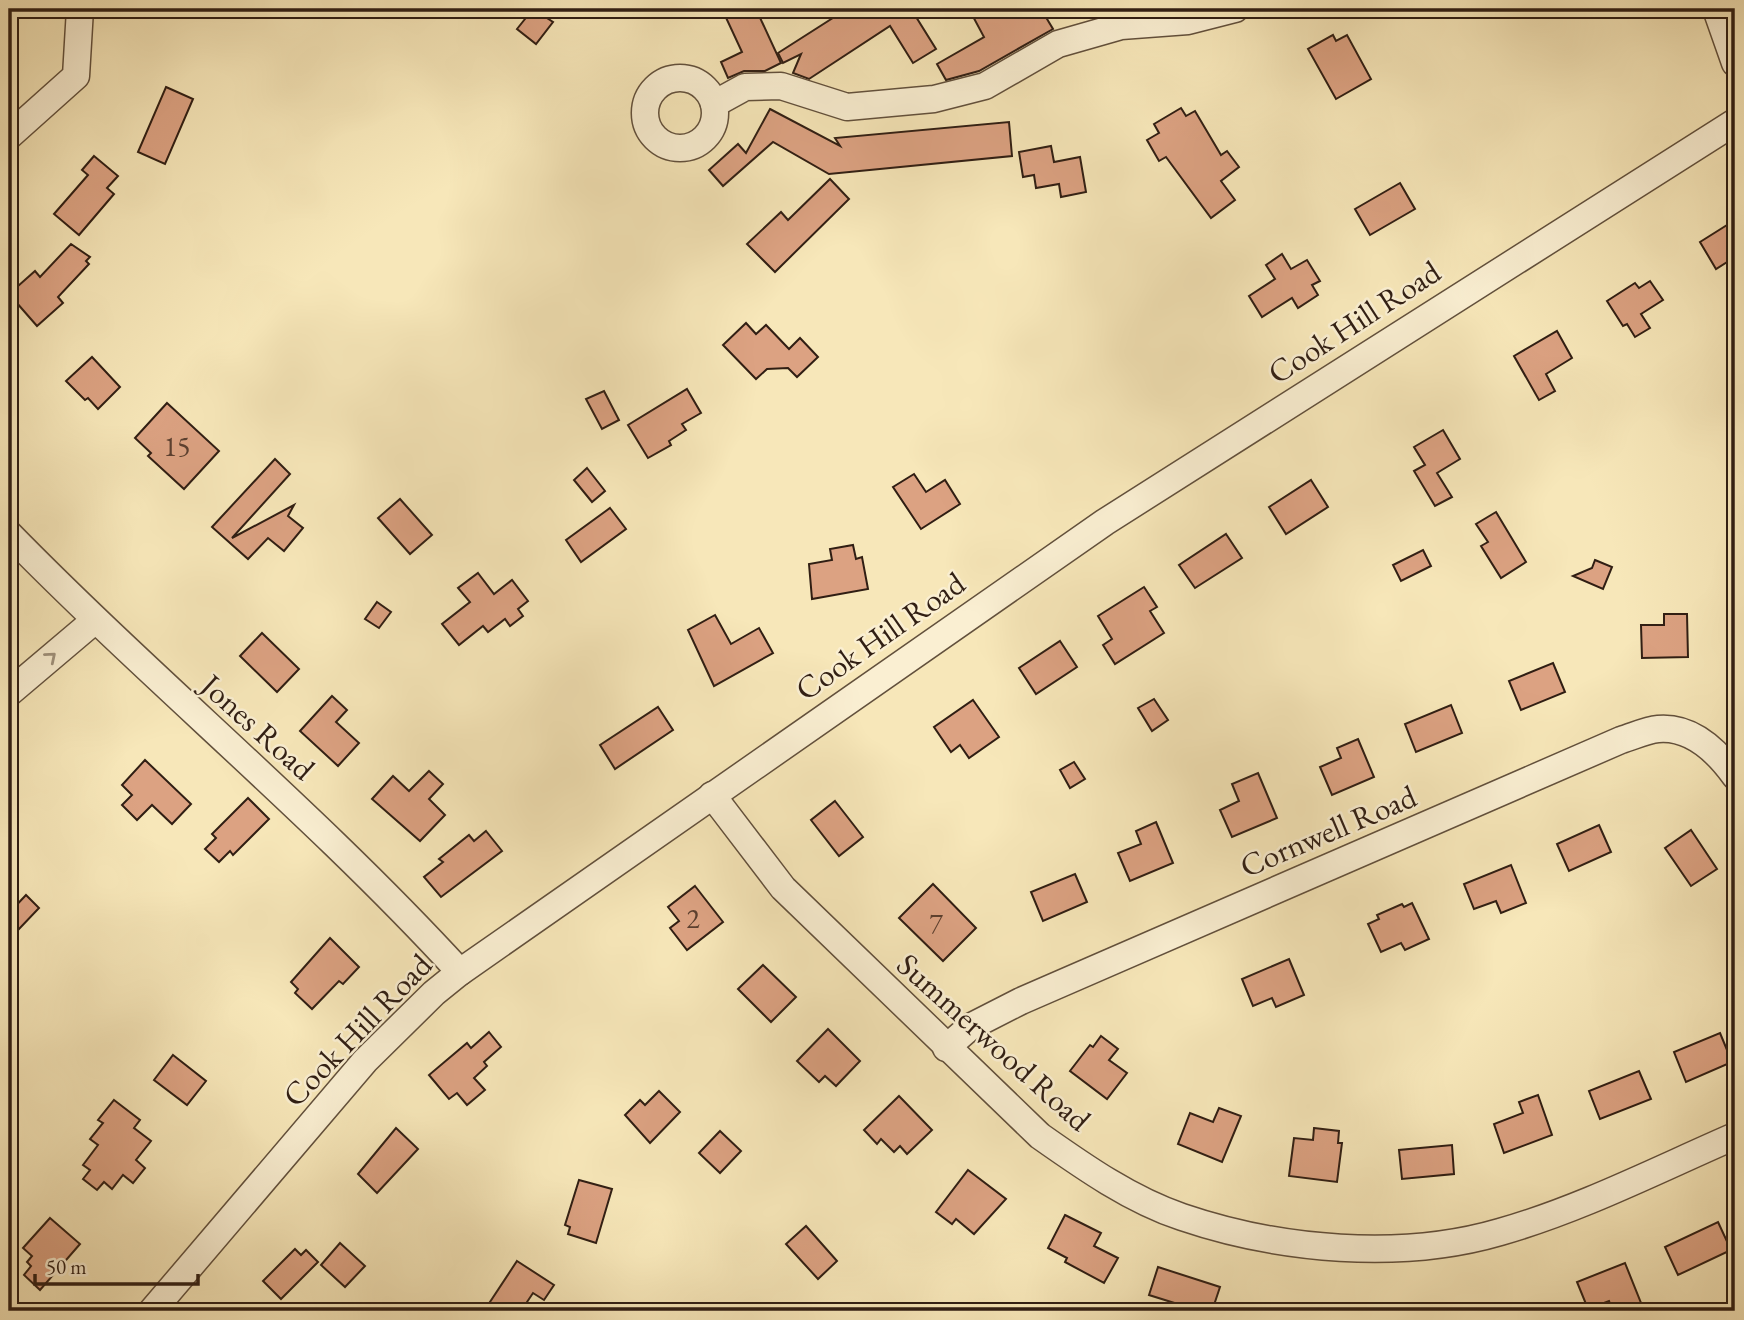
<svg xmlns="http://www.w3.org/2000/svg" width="1744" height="1320" font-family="'EB Garamond',serif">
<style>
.building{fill:#dca282;stroke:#301e13;stroke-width:2}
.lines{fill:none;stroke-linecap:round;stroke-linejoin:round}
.minor-casing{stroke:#62503c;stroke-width:29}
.minor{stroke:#faefd2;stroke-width:26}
.oneway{stroke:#9f917c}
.labels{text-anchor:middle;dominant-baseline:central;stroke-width:5;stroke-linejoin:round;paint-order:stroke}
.number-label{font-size:28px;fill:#5b3f2f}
.street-label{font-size:32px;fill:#301e13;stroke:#faefd2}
</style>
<rect width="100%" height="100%" fill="#f7e7b9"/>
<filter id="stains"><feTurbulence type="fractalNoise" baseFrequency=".00286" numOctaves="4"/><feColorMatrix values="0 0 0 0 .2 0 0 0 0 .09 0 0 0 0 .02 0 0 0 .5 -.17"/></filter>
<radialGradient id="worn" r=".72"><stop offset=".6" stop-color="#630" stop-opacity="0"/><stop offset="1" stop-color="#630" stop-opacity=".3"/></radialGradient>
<g class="building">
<path d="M533,9L553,22L536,44L517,29Z"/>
<path d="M722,9H756L781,63L765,71H744L728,78L721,62L742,52Z"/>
<path d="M847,9H918L913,12L936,49L913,63L890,26L809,79L793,73L801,54L783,63L778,53Z"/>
<path d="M969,9H1041L1053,29L979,71L946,80L937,64L984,37Z"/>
<path d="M1333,35L1336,41L1347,35L1371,79L1336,99L1308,49Z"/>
<path d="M166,87L193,99L165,164L138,152Z"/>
<path d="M1181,108L1186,116L1195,111L1221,155L1227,151L1239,167L1221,181L1235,200L1211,218L1166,157L1159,161L1147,140L1159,133L1154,124Z"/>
<path d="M770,109L840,146L835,138L1009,122L1012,156L829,174L773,142L723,186L709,170L738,144L746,153Z"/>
<path d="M1051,146L1054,162L1080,157L1086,192L1061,197L1059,184L1036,188L1034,175L1023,177L1019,152Z"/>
<path d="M94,156L118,176L107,188L114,194L79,235L54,214L88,175L82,170Z"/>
<path d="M830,179L849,199L775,272L747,244L781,212L788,220Z"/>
<path d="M1400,183L1415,209L1370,235L1355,209Z"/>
<path d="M1735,220V257L1716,269L1700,242Z"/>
<path d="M71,244L90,257L86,261L89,264L58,297L63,303L37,326L9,294L35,271L40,277Z"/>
<path d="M1282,254L1291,269L1307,260L1320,281L1312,285L1318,295L1298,308L1292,298L1262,317L1249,296L1275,279L1266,265Z"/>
<path d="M1650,281L1663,300L1641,314L1650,328L1635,337L1627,324L1623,326L1607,301L1635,283L1639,288Z"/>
<path d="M746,323L756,334L766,325L789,349L800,338L818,357L797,377L788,368L767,369L756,379L723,345Z"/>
<path d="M1557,331L1572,358L1546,374L1555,391L1539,400L1514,356Z"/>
<path d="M92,357L120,387L98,409L88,398L85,400L66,381Z"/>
<path d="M687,389L701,413L682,424L686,430L669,441L671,445L648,458L628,425Z"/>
<path d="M604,391L619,420L602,429L586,399Z"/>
<path d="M167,403L219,451L184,489L148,456L151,453L135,438Z"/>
<path d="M1443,430L1460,459L1437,473L1452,497L1435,506L1414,471L1425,465L1414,447Z"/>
<path d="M275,459L290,474L232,538L294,505L288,516L303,528L284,551L268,538L248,559L212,527Z"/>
<path d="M587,468L605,491L592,502L574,480Z"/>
<path d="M914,474L926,492L945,480L960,504L921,529L893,487Z"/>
<path d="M1311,480L1328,507L1286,534L1269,507Z"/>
<path d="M400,499L432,535L410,554L378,518Z"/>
<path d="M610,508L626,529L581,562L566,540Z"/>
<path d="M1496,512L1526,562L1501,578L1481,546L1488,542L1476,524Z"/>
<path d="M1226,534L1242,558L1195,588L1179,565Z"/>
<path d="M853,545L856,559L862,557L868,589L812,599L809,564L832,560L830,549Z"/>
<path d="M1423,550L1431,566L1401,581L1393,565Z"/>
<path d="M1595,560L1612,567L1603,589L1573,576L1592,568Z"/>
<path d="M478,573L494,594L512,580L528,601L518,609L523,616L510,626L505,619L488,632L483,626L459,645L442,624L470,602L458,588Z"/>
<path d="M1144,587L1157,607L1150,611L1164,633L1115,664L1103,645L1112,639L1098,616Z"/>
<path d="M377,602L391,612L379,628L365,619Z"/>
<path d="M1664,614H1687L1688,657L1642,658L1641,625H1664Z"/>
<path d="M715,615L731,644L759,628L773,653L714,686L688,630Z"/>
<path d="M262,633L299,669L277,692L240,656Z"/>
<path d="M1060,641L1077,667L1036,694L1019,668Z"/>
<path d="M1553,663L1565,692L1521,710L1509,681Z"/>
<path d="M332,696L347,710L336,722L359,743L338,766L300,731Z"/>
<path d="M1154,699L1168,720L1152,731L1138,708Z"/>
<path d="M973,700L999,737L969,758L960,745L951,752L934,727Z"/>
<path d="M1451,705L1462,733L1416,752L1405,724Z"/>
<path d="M658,707L673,730L615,769L600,745Z"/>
<path d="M1358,739L1374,777L1332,795L1320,767L1341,758L1337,748Z"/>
<path d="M145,760L191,804L172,824L152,805L137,820L122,805L132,795L122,785Z"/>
<path d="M1074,762L1085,779L1070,788L1060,770Z"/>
<path d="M429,771L443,784L429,799L445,815L420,841L372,799L393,776L409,791Z"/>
<path d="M1258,773L1277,818L1232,837L1220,810L1239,801L1232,784Z"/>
<path d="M248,798L269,819L233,855L230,851L219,862L205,849L216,838L212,834Z"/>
<path d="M835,801L863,837L839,856L811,820Z"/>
<path d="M1156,822L1173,863L1130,881L1118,853L1141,844L1136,831Z"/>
<path d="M1599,825L1611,852L1569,871L1557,844Z"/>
<path d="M1691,830L1717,869L1691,886L1665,848Z"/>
<path d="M486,831L502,851L441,897L424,877L443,862L439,859L469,835L474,841Z"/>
<path d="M1511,865L1526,903L1501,913L1496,901L1474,909L1464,884Z"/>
<path d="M1075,874L1087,902L1043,921L1031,892Z"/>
<path d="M933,884L976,928L943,961L899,918Z"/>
<path d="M695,886L723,922L687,950L670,928L679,921L668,907Z"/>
<path d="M26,895L39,908L19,929L9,918V913Z"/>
<path d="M1412,903L1429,939L1405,950L1401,943L1381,952L1368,924L1379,919L1377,915L1402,904L1404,907Z"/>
<path d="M330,938L359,967L343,984L339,981L312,1009L295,993L298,989L291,982Z"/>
<path d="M1289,959L1304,995L1276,1007L1272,998L1253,1006L1242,979Z"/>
<path d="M763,965L796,997L771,1022L738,989Z"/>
<path d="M828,1029L860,1061L836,1086L825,1076L819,1082L797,1061Z"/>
<path d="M489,1032L501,1047L484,1062L487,1066L474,1078L485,1090L467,1105L457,1093L449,1099L429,1075L467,1043L471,1048Z"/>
<path d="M1720,1033L1732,1062L1686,1082L1674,1052Z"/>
<path d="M1101,1036L1118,1049L1109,1060L1127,1073L1107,1099L1070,1071L1090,1045L1093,1047Z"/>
<path d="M173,1055L206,1081L187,1105L154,1080Z"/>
<path d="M1639,1071L1651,1099L1600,1119L1589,1091Z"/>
<path d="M659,1091L680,1112L650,1143L625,1115L640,1100L645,1105Z"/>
<path d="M1538,1095L1552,1135L1504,1153L1494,1124L1523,1113L1519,1102Z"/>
<path d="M899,1096L932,1130L907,1154L900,1146L894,1152L881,1139L877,1144L864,1130Z"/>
<path d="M114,1100L140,1120L134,1128L151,1141L136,1160L145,1168L133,1183L123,1175L112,1189L104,1182L97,1190L83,1179L90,1170L83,1165L98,1145L90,1139L103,1123L98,1120Z"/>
<path d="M1219,1108L1241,1116L1222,1162L1178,1144L1190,1113L1213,1122Z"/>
<path d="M396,1128L418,1149L377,1193L358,1174Z"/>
<path d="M1314,1128L1339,1131L1338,1143H1342L1337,1182L1289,1176L1294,1138L1313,1140Z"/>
<path d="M720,1131L741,1151L720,1173L699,1153Z"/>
<path d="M1452,1145L1454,1174L1402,1179L1399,1150Z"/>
<path d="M968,1170L1006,1199L974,1234L956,1219L952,1224L936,1212Z"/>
<path d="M579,1180L612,1189L596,1243L568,1234L570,1227L565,1225Z"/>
<path d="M1065,1215L1101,1233L1094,1246L1118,1258L1104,1283L1065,1262L1067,1258L1048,1248Z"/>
<path d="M50,1218L80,1244L40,1290L24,1275L31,1266L27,1262L32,1256L23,1248Z"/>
<path d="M1718,1222L1731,1250L1678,1275L1665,1247Z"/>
<path d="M806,1226L837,1261L818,1279L786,1244Z"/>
<path d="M340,1243L365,1266L345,1287L321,1265Z"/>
<path d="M295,1249L301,1255L306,1250L318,1262L281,1299L263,1281Z"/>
<path d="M517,1261L554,1285L544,1300L533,1293L521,1311H484Z"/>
<path d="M1625,1263L1641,1303L1621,1311H1613L1609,1301L1588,1309L1577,1282Z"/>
<path d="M1158,1267L1220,1287L1212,1311H1200L1149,1295Z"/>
</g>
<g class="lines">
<g class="minor-casing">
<g id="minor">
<path d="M1716,9L1735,63"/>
<circle cx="680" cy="113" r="35"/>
<path d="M714,104L745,87L781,86L847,107L934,99L985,86L1058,44L1121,26L1188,21L1235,9"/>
<path d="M9,136L76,76L80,9"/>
<path d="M9,534C156,684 318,817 460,972"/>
<path d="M9,693L94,621"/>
<path d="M712,795L783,888L1040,1136C1084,1167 1131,1200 1182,1217C1279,1250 1401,1261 1500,1232C1581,1209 1659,1169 1735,1136"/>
<path d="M946,1048L970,1027L1021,1001L1621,740C1632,737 1646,730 1658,729C1692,726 1717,751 1735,776"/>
<path d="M152,1311L365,1061L434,993L460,972L1105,522L1735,122"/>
</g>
</g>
<use href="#minor" class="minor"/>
</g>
<defs><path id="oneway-chevron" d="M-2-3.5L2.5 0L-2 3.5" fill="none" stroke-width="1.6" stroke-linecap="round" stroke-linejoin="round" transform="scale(1.75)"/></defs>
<use class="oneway" href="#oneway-chevron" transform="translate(51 657) rotate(-40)"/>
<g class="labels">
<g class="number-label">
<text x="177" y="446">15</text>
<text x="693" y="918">2</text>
<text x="936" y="923">7</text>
</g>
<g class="street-label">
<text transform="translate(1354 322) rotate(-33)">Cook Hill Road</text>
<text transform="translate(880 636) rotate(-35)">Cook Hill Road</text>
<text transform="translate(258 727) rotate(42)">Jones Road</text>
<text transform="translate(1328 831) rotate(-23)">Cornwell Road</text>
<text transform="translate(357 1030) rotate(-46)">Cook Hill Road</text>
<text transform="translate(994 1042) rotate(42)">Summerwood Road</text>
</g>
</g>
<rect width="1744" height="1320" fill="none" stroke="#f7e7b9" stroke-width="35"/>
<rect x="10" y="10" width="1723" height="1299" fill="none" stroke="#301e13" stroke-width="3.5"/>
<rect x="18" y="18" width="1709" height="1285" fill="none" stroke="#301e13" stroke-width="2"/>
<path d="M35 1274v10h163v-10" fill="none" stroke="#301e13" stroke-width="3.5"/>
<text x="46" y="1274" font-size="21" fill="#301e13" stroke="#faefd2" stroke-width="5" paint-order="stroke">50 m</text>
<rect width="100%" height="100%" filter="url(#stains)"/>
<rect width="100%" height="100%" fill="url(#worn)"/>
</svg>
